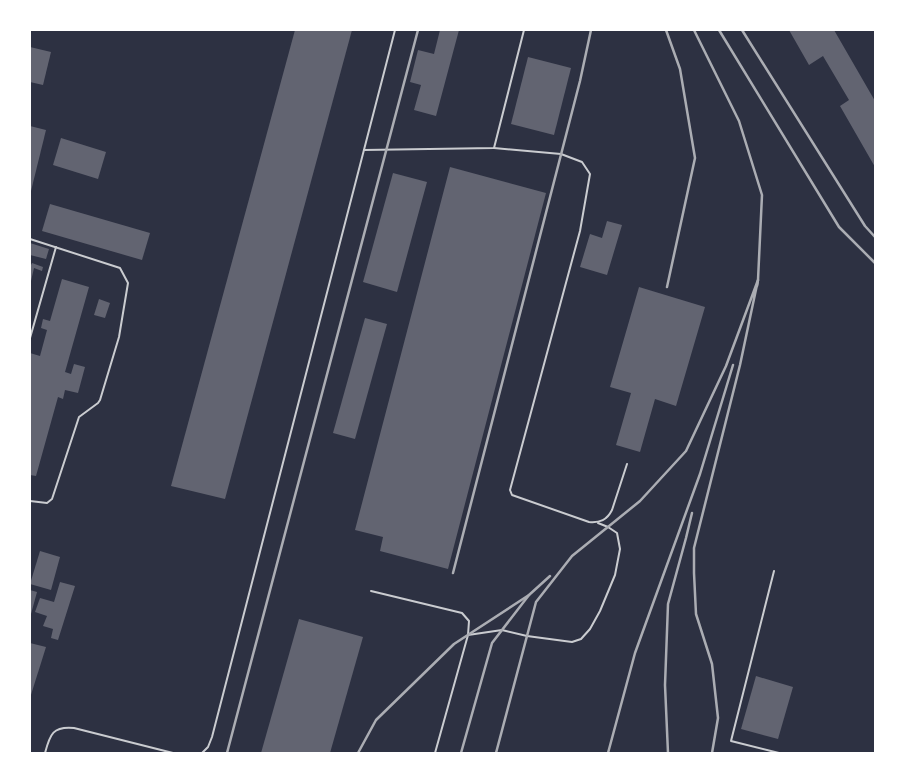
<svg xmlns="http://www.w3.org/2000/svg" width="905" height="783" font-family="'Alegreya Sans',sans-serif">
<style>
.building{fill:#626471}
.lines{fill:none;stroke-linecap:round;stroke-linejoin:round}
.service{stroke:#caccd0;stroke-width:2}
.rail{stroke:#abadb3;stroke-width:2.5}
</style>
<rect width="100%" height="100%" fill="#2d3142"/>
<g class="building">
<path d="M295,30H352L225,499L171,486Z"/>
<path d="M440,30H459L436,116L414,110L421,85L410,82L418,50L434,54Z"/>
<path d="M789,30H834L875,101V167L840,106L849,100L823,56L809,65Z"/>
<path d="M30,47L51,52L43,85L30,82Z"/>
<path d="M528,57L571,68L554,135L511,124Z"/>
<path d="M30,126L46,130L31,191H30Z"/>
<path d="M61,138L106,152L98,179L53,165Z"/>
<path d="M450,167L546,193L448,569L380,551L383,537L355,530Z"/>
<path d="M393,173L427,182L397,292L363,282Z"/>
<path d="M50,204L150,233L142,260L42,231Z"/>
<path d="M607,221L622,225L607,275L580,267L590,234L602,238Z"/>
<path d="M30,243L49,249L46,259L30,255Z"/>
<path d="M32,263L43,267L42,271L34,268L31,281L30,267Z"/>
<path d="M62,279L89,287L65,372L71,374L74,364L85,367L78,393L65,390L63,399L58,397L36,476L30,475V394L31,390L30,389V353L40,356L47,330L41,328L43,319L50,321Z"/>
<path d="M639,287L705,307L676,406L655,399L640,452L616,445L631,393L610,387Z"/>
<path d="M99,299L110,303L105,318L94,315Z"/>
<path d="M365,318L387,324L355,439L333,433Z"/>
<path d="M40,551L60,557L51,590L30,584Z"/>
<path d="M60,582L75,586L58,640L51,638L53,629L43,626L47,616L35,612L40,598L54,602Z"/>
<path d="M30,590L37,592L31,614H30Z"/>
<path d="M299,619L363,637L330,753H261Z"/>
<path d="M30,643L46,647L30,698Z"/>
<path d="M756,676L793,687L778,739L741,729Z"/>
</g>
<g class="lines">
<g class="service">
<path d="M494,148L561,154L582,162L590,174L580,231L510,490L512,495L589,522C600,523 607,520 612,510L627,464"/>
<path d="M364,150L494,148L524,30"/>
<path d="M30,239L120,268L128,283L119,337L100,400L98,403L79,417L52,499L47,503L30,501"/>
<path d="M30,338L56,247"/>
<path d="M774,571L731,741L779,753"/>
<path d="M371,591L462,613L469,621L468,635L435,753"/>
<path d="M468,635L502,630L527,636L572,642L581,639L590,629L600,611L615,575L620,549L617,533L608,527L598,523"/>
<path d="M45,753C50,734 53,726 74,728L173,753"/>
<path d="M202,753L208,747L212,737L395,30"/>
</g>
<g class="rail">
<path d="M666,30L680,69L695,158L667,287"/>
<path d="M694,30L739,121L762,195L758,280L757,286"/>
<path d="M719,30L839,227L875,263"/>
<path d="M742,30L865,226L875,237"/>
<path d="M453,573L580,81L591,30"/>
<path d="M227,753L418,30"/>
<path d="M358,753L376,720L454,644L529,595"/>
<path d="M461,753L492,643L529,595L550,576"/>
<path d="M496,753L536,602L572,556L640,501L686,451L726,366L758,280L740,365L694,548V573L696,614L712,664L718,718L712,753"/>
<path d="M608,753L635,653L700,474L733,365"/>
<path d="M668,753L665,685L668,604L686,538L692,513"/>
</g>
</g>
<rect width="905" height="783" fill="none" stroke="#ffffff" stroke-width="62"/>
</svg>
